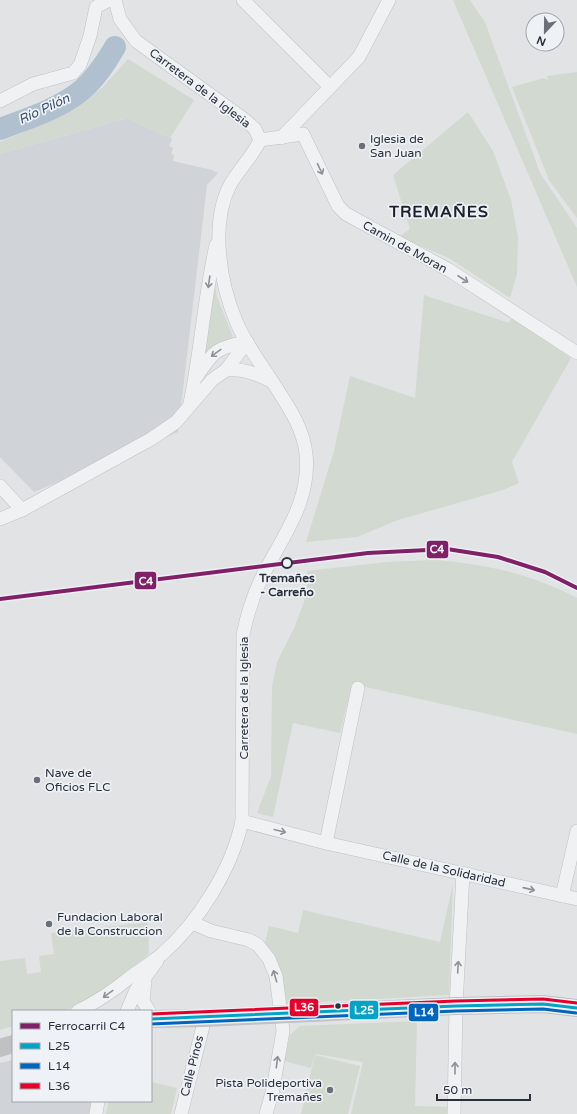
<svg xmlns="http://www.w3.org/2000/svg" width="577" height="1114" font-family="'Varela Round',sans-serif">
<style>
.built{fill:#d0d3d8}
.green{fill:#d2d9d1}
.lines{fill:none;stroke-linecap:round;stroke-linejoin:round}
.river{stroke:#b1c0ce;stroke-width:22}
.street-casing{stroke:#bfc1c3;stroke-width:14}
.street{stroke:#f0f1f2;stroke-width:13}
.secondary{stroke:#bfc1c5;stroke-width:18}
.bus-1-casing{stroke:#eef1f5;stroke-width:6}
.bus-2-casing{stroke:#eef1f5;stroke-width:6}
.bus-3-casing{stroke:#eef1f5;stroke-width:6}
.bus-1{stroke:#02a3c7;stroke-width:3}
.bus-2{stroke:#0065bd;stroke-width:3}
.bus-3{stroke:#e4002b;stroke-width:3}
.rail-1-casing{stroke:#eef1f5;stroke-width:7}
.rail-1{stroke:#802168;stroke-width:4}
.oneway{stroke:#8d9198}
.poi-dot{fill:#6a6f78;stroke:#eef1f5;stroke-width:1.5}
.stop-dot{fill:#eef1f5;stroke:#2a313d;stroke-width:2}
.bus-dot{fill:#2a313d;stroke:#eef1f5;stroke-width:1.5}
.labels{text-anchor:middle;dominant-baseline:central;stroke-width:3.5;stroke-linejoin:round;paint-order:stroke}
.street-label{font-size:12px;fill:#2a313d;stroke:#eef1f5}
.poi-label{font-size:12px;fill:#2a313d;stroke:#eef1f5;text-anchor:start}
.stop-label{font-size:12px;font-weight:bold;fill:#2a313d;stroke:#eef1f5}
.water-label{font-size:13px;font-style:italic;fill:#38516c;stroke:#eef1f5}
.district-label{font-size:16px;font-weight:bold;letter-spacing:1px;fill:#1c222d;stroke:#eef1f5}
.line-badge{stroke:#eef1f5;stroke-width:1.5}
.badge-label{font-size:11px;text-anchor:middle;font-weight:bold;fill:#fff}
</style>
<rect width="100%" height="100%" fill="#e1e3e5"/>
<g class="built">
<path d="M127,118L172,139L169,146L173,148L171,154L174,155L173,161L212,170L218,173L207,185L178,432L34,492L0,457V154Z"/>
<path d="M13,1060V1101H92L89,1114H0V1063Z"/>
</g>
<g class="green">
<path d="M453,0H470L485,22L540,173L577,228V287Z"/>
<path d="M128,59L194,100L170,138L127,118L0,154V142L62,116L103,87Z"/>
<path d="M577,72V218L549,180L512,87L544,78L548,80L547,76Z"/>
<path d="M468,112L493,151L511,200L518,237L517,274L510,298L449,258L399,237L410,229L393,175Z"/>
<path d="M214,278L217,297L233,337L214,345L205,354Z"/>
<path d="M424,295L509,323L512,318L571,358L512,462L519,483L503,490L398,520L357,537L306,542L334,451L350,376L415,398Z"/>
<path d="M434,560C486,564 531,574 577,598V734L352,684L340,733L293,723L273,817L257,813L271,776L272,687L277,662L295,626L307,594V571L387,562Z"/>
<path d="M453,884L449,995L287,1004L280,971L265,943L269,926L298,933L303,910L440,942Z"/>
<path d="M148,922L149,953C127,973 90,1007 59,1011C44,1013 28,1011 13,1011V1026L0,1030V961L25,958L27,974L41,972L39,956L54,954L51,933Z"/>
<path d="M417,1021L415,1106L455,1107L454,1114H351L363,1062L315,1054L311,1068L284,1061L290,1035L300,1026Z"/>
<path d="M315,1055L360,1066L348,1114H301Z"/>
<path d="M151,1082L177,1088L171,1114H106L109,1101H151Z"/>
</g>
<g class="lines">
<path class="river" d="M0,129C26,119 56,110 78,93C94,81 105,64 115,47"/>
<g class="street-casing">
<g id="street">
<path d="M243,0L330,87"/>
<path d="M0,101L33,84L73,73L80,65L90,36L96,7L109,0"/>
<path d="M281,138L359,57L389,0"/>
<path d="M260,140L303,134L338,206L346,214L449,270L577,353"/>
<path d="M226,370C244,369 255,373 271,381"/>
<path d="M197,376C214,351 215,348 247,342"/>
<path d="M190,403C201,351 204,298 216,245"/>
<path d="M0,486L22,510"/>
<path d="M0,519L22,510L151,439L176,422L212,380L226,370L247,342"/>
<path d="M242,821L326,843L577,899"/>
<path d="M326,843L358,688"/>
<path d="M562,896L577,831"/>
<path d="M193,923L211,931L249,940L258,945L269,959L276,976L283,1031L273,1089L266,1114"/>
<path d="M145,981L143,1001L149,1011"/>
<path d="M78,1011C97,1002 113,991 129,978C140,970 151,963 161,955C198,923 232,869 242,821L243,635C247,614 253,596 262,577C282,537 311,502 306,454C303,425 285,402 270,378C258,360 244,341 236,321C220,283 210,223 230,185C239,169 253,156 260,140L255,129L245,120L136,41L120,19L115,0"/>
<path d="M127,1011L136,990L157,961"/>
<path d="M96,1114L98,1101"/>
<path d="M181,1114L205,1018"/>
<path d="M454,1114L456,1006L463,873"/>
</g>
</g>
<use href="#street" class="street"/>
<g class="secondary">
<path d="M151,1019L205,1018L456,1006L543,1004L577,1008"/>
<path d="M0,1048L13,1044"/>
</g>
<g class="bus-1-casing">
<path id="bus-1" d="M151,1019L456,1006L543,1004L577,1008"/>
</g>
<g class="bus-2-casing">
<path id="bus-2" d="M151,1024L456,1011L543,1009L576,1013"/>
</g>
<g class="bus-3-casing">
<path id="bus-3" d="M151,1014L456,1001L543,999L577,1003"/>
</g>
<use href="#bus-1" class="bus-1"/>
<use href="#bus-2" class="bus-2"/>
<use href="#bus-3" class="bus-3"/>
<g class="rail-1-casing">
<path id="rail-1" d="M0,599L368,553L447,549L498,557L545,572L577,588"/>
</g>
<use href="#rail-1" class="rail-1"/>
</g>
<defs><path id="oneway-shaft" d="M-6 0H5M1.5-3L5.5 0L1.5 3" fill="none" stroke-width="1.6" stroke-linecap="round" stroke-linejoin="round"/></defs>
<g class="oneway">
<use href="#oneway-shaft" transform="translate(320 169) rotate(64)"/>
<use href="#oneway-shaft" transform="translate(463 279) rotate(33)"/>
<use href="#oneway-shaft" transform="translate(209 282) rotate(98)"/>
<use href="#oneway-shaft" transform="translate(216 353) rotate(144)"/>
<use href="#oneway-shaft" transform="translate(280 831) rotate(14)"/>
<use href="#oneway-shaft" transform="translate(529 889) rotate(13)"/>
<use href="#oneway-shaft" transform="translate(458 967) rotate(-87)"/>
<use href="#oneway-shaft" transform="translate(275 976) rotate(-106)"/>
<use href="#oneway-shaft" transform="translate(108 994) rotate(144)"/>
<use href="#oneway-shaft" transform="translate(277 1062) rotate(-83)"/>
<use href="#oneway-shaft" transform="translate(455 1068) rotate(-90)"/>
</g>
<g class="poi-dot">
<circle cx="362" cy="146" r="4"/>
<circle cx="37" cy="780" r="4"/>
<circle cx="49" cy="924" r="4"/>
<circle cx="330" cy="1090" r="4"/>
</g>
<circle class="stop-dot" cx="287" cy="563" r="5"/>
<circle class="bus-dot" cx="338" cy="1006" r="3.5"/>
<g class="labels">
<g class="street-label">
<text transform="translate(200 88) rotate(37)">Carretera de la Iglesia</text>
<text transform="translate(405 247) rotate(29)">Camin de Moran</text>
<text transform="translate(244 698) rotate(-90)">Carretera de la Iglesia</text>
<text transform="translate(444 869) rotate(13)">Calle de la Solidaridad</text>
<text transform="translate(192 1066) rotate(-76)">Calle Pinos</text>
</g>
<g class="poi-label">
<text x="370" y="139">Iglesia de<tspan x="370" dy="14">San Juan</tspan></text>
<text x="45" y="773">Nave de<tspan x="45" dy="14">Oficios FLC</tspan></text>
<text x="57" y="917">Fundacion Laboral<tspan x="57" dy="14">de la Construccion</tspan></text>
<text x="322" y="1083" text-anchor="end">Pista Polideportiva<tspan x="322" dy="14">Tremañes</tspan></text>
</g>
<g class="stop-label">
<text x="287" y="578">Tremañes<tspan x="287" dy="14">- Carreño</tspan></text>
</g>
<g class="water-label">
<text transform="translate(44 109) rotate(-25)">Río Pilón</text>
</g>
<g class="district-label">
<text x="439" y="212">TREMAÑES</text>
</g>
</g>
<g class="line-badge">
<rect x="426" y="540" width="23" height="19" rx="4" fill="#802168"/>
<rect x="134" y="571" width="23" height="19" rx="4" fill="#802168"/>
<rect x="289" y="998" width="30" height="19" rx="4" fill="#e4002b"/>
<rect x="349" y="1000" width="30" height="20" rx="4" fill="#02a3c7"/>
<rect x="408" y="1003" width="31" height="19" rx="4" fill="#0065bd"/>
</g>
<g class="badge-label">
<text x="437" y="553">C4</text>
<text x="146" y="585">C4</text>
<text x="304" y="1011">L36</text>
<text x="364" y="1014">L25</text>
<text x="424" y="1016">L14</text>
</g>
<rect x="12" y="1010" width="140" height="92" fill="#eef1f5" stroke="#a0a4ab"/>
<rect x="20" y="1023" width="20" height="6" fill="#802168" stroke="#a0a4ab"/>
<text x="48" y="1030" font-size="12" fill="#2a313d">Ferrocarril C4</text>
<rect x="20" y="1043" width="20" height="6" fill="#02a3c7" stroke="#a0a4ab"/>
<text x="48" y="1050" font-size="12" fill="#2a313d">L25</text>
<rect x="20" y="1063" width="20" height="6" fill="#0065bd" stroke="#a0a4ab"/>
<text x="48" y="1070" font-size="12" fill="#2a313d">L14</text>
<rect x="20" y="1083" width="20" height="6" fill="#e4002b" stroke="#a0a4ab"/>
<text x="48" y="1090" font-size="12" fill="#2a313d">L36</text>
<g transform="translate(545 32) rotate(202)"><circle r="19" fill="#eef1f5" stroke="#a0a4ab"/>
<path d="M0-3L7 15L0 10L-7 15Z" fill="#6a6f78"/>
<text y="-6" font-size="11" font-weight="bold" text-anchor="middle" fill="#2a313d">N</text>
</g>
<path d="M437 1094v6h93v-6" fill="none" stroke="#2a313d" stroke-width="2"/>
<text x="443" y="1094" font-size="12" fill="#2a313d" stroke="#eef1f5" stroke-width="3" paint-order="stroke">50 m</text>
</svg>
